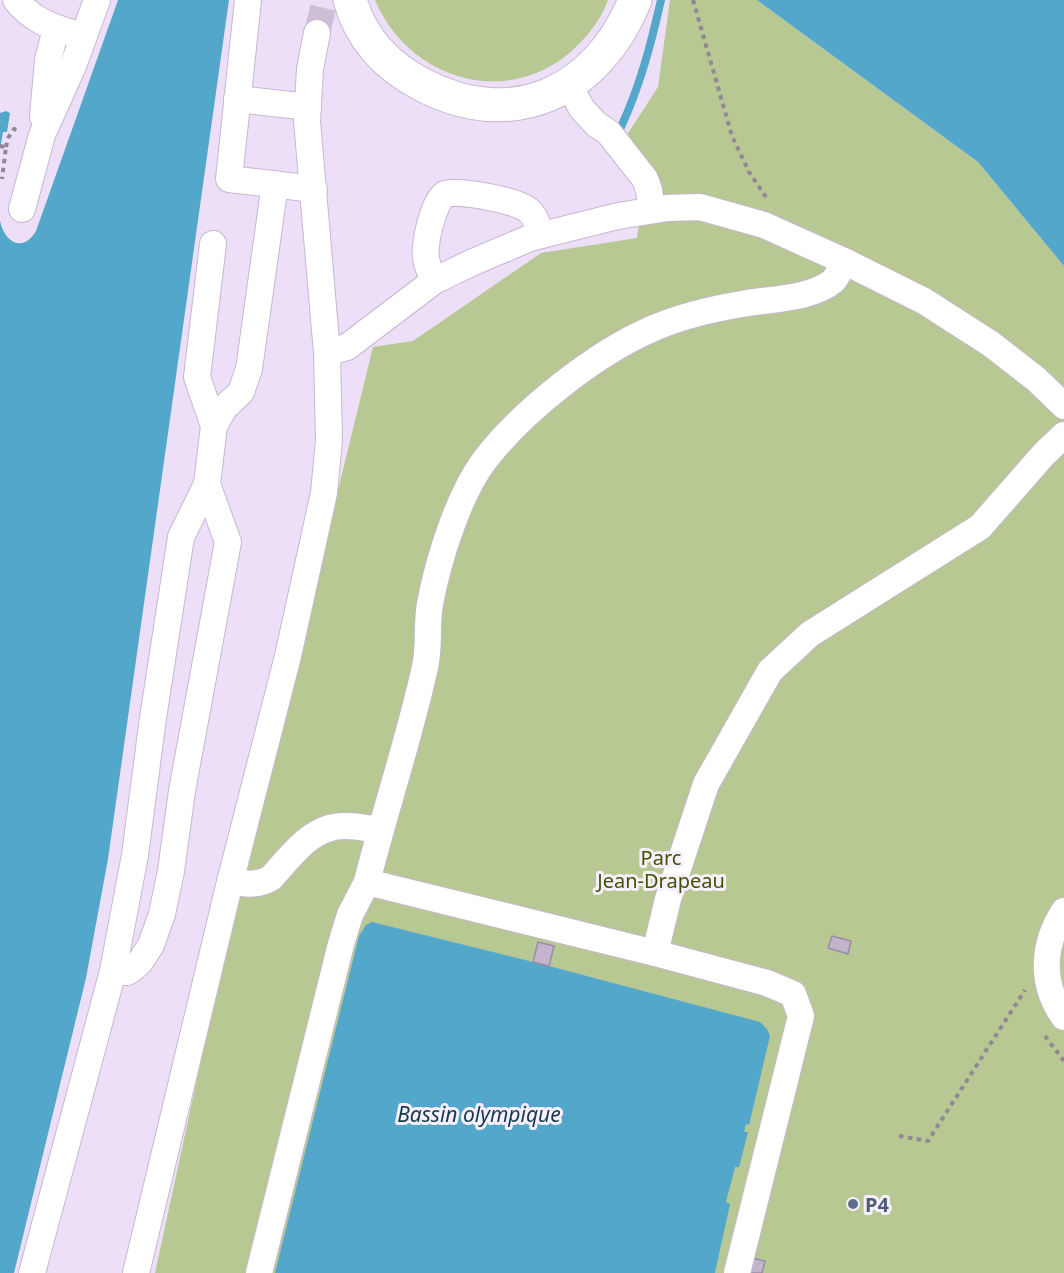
<svg xmlns="http://www.w3.org/2000/svg" width="1064" height="1273" font-family="'Noto Sans',sans-serif">
<style>
.green{fill:#b7c893}
.water{fill:#53a7cb}
.lines{fill:none;stroke-linecap:round;stroke-linejoin:round}
.stream{stroke:#53a7cb;stroke-width:8}
.building{fill:#c2b4cc;stroke:#998ca3;stroke-width:1.5}
.minor-tunnel{stroke:#ccbfd6;stroke-width:26;stroke-dasharray:26 13;stroke-linecap:butt}
.minor-casing{stroke:#c6b8d0;stroke-width:28}
.major-casing{stroke:#c6b8d0;stroke-width:35}
.path{stroke:#928799;stroke-width:4;stroke-dasharray:4.5 4.5;stroke-linecap:butt}
.minor{stroke:#fff;stroke-width:26}
.major{stroke:#fff;stroke-width:33}
.service-dot{fill:#5c6f8a;stroke:#f8effe;stroke-width:2}
.labels{text-anchor:middle;dominant-baseline:central;stroke-width:6;stroke-linejoin:round;paint-order:stroke}
.park-label{font-size:20px;fill:#425401;stroke:#f8effe}
.service-label{font-size:20px;font-weight:bold;fill:#4e5e75;stroke:#f8effe;text-anchor:start}
.water-label{font-size:21px;font-style:italic;fill:#153b4b;stroke:#f8effe}
</style>
<rect width="100%" height="100%" fill="#eedff8"/>
<g class="green">
<path d="M375,0H608C602,17 591,32 578,45C513,111 409,82 375,0Z"/>
<path d="M670,0H757L978,162L1064,266V1273H155L220,973L373,347L413,341L541,253L637,238L647,164L614,155L658,87Z"/>
</g>
<g class="water">
<path d="M118,0H229L108,859L86,978L14,1273H0V221C5,243 23,253 36,231Z"/>
<path d="M757,0H1064V266L978,162Z"/>
<path d="M6,111L10,113L7,132H3L0,150V113Z"/>
<path d="M372,922L549,966L760,1022L767,1029L770,1036L749,1125L746,1124L744,1132H748L739,1167H735L726,1202L730,1204L715,1273H275L359,936L366,925Z"/>
</g>
<g class="lines">
<path class="stream" d="M621,127C640,86 651,44 661,0"/>
</g>
<g class="building">
<path d="M832,936L851,941L848,954L828,948Z"/>
<path d="M538,942L554,946L549,966L533,962Z"/>
<path d="M753,1258L765,1261L762,1273H748Z"/>
</g>
<g class="lines">
<path class="minor-tunnel" d="M317,33L325,0"/>
<g class="minor-casing">
<g id="minor">
<path d="M16,0C31,19 49,26 72,33"/>
<path d="M248,0L229,179L314,189"/>
<path d="M568,84L582,109L596,124L609,133L645,179L649,190L652,210"/>
<path d="M237,99L308,107"/>
<path d="M43,117L48,60L56,29"/>
<path d="M22,209L42,135L73,66L97,0"/>
<path d="M213,244L197,377L214,426"/>
<path d="M434,281C431,274 427,266 426,258C424,244 433,202 445,194C460,190 516,200 528,210C536,216 538,227 541,235"/>
<path d="M327,353L347,347L434,281L471,263L530,238L618,216L667,208L700,207L764,225L844,261L924,301L991,344L1036,379L1064,406"/>
<path d="M230,881C245,884 258,886 271,878C292,855 313,824 347,826C358,826 369,829 380,830"/>
<path d="M367,882C385,810 409,740 425,667C430,646 426,625 430,604C438,561 458,496 484,461C522,411 597,352 654,328C682,316 712,309 742,304C768,299 812,299 833,281C838,276 841,267 844,261"/>
<path d="M1064,911C1042,945 1040,984 1064,1017"/>
<path d="M655,953L668,899L706,784L770,671L810,634L980,527L1044,454L1064,435"/>
<path d="M113,971L127,972L132,969L140,962L151,945L162,914L171,871L182,791L228,542L207,484"/>
<path d="M32,1273L113,971L135,855L153,718L181,537L207,484L214,426L225,407L241,392L249,369L275,184"/>
<path d="M136,1273L229,886L288,656L324,493L329,440L327,353L307,121L310,69L317,33"/>
<path d="M259,1273L341,944L350,915L367,882L655,953L767,983L793,994L801,1016L737,1273"/>
</g>
</g>
<g class="major-casing">
<path id="major" d="M350,0C361,39 388,67 423,85C513,132 598,92 635,0"/>
</g>
<g class="path">
<path d="M693,0L732,136L749,172L768,200"/>
<path d="M0,146L6,147L2,179"/>
<path d="M6,147L8,138L14,129L17,130"/>
<path d="M1045,1036L1064,1061"/>
<path d="M899,1136L928,1141L1025,990"/>
</g>
<use href="#minor" class="minor"/>
<use href="#major" class="major"/>
</g>
<circle class="service-dot" cx="853" cy="1204" r="6"/>
<g class="labels">
<g class="park-label">
<text x="661" y="857">Parc<tspan x="661" dy="23">Jean-Drapeau</tspan></text>
</g>
<g class="service-label">
<text x="865" y="1204">P4</text>
</g>
<g class="water-label">
<text x="479" y="1114">Bassin olympique</text>
</g>
</g>
</svg>
